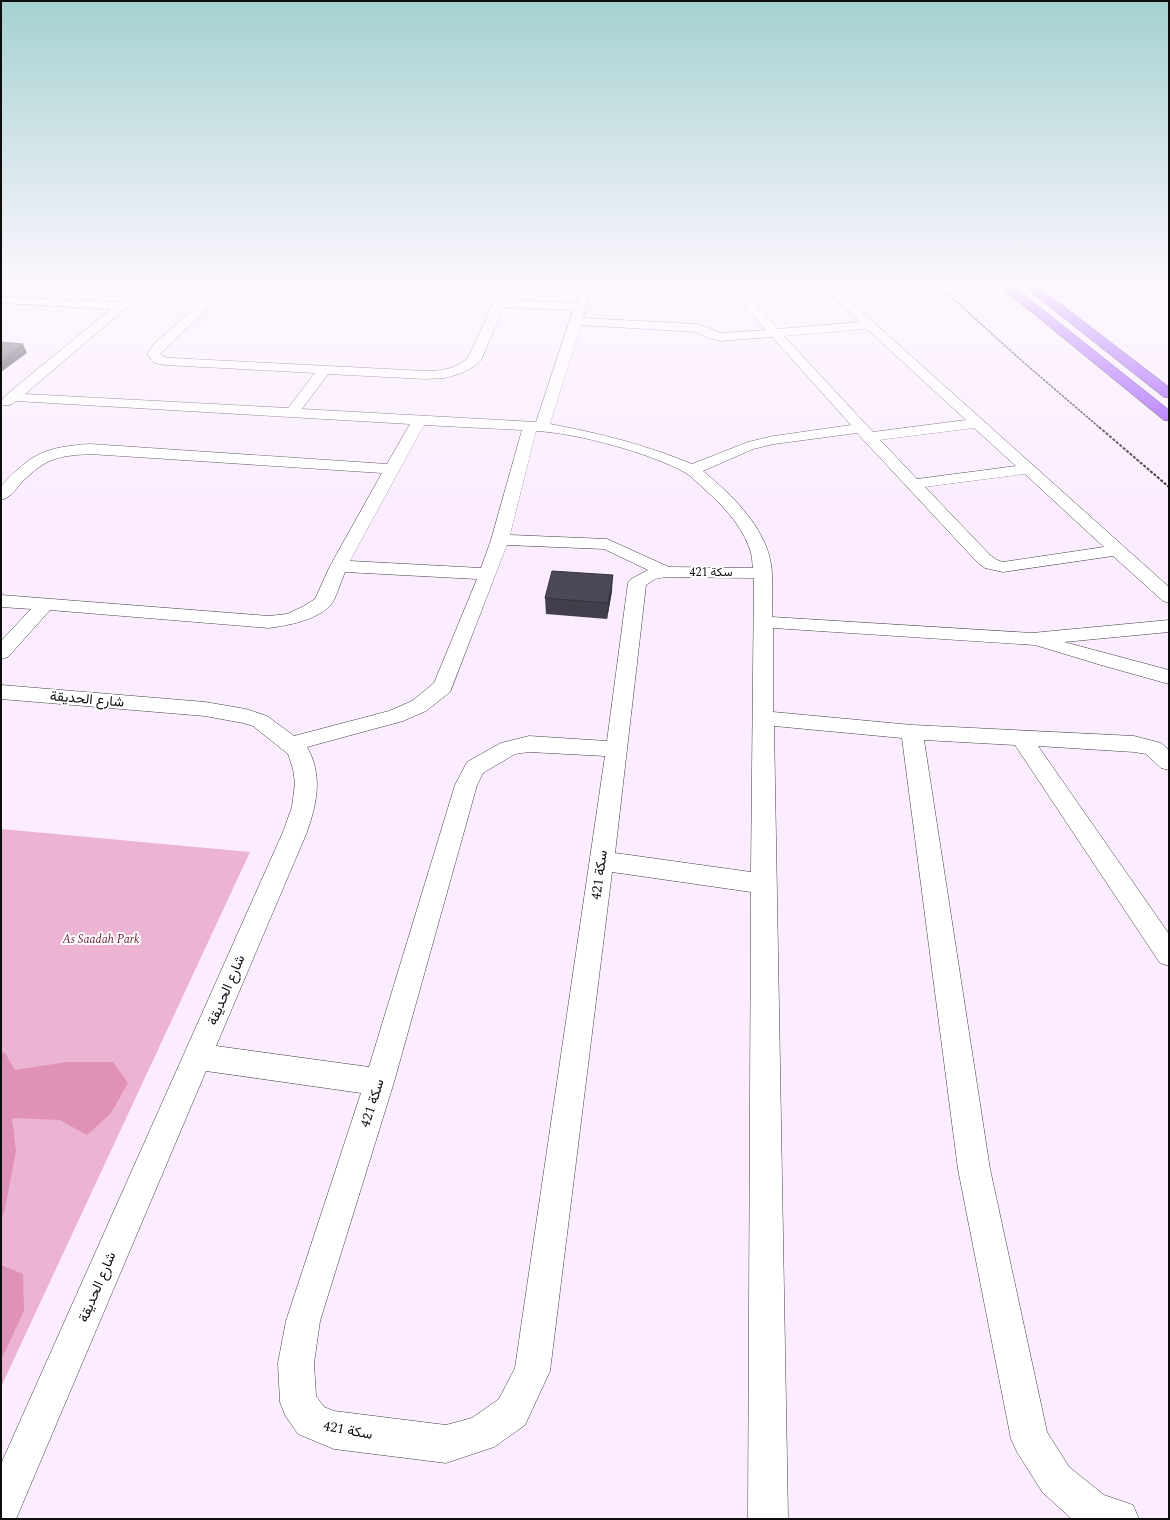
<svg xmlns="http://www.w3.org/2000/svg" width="1170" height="1520" font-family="Spectral,Vazirmatn,serif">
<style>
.green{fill:#edb3d3}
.forest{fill:#df91b6}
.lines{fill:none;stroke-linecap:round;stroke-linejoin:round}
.minor-casing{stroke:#404040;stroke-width:1}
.highway-casing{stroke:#1e1e1e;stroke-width:1}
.path-far1{stroke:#2f2f2f;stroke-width:1.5;stroke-dasharray:2.5 1;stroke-linecap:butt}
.path{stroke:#2f2f2f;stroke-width:2;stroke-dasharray:3 1.5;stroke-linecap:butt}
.minor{fill:#fff;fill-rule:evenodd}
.highway{fill:#984bff;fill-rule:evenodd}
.wall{fill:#423e4b}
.shaded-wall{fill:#36323d}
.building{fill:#4d4857;stroke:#36323d}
.labels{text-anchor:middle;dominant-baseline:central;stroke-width:4;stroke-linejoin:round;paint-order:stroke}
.street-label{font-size:12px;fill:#0d0d0d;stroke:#fff}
.park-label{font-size:12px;font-style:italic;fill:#6a182b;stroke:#fff}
.near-street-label{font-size:14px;fill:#0d0d0d;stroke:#fff}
</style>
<rect width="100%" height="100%" fill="#fbedff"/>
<path class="green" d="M1,829L250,852L1,1387Z"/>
<g class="forest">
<path d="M1,1051L5,1053L15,1070L67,1062H113L128,1083L111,1113L87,1135L60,1120L12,1118L16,1151L4,1213L1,1217Z"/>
<path d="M1,1265L23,1274L24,1311L1,1360Z"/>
</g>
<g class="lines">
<g class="minor-casing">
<g id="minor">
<path d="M139,286H152L25,394L288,408L315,373L165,365L154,363L147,354L153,345L219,286H231L163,351L160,354L164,357L171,358L426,371C442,371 455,369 468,358L501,286H513L507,300L576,303L581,286H593L583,318L696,324L707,327L720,333L766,330L727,286H739L778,329L860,322L821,286H833L1169,587V603L1163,601L1113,556L1003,572L985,568L978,563L857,433L774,444L753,449L703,471C728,492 753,515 766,546C775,567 772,594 772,617L1032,633L1169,620V632L1064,642L1169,670V684L1101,665L1035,645L773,628V712L912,725L1134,736L1161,743L1169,750V770L1161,768L1146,754L1134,752L1038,746L1169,934V966L1160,963L1015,745L924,740L990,1169L1047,1432L1069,1467L1104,1495L1133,1505L1139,1519H1072L1043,1493L1017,1452L1011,1439L958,1169L902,738L774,726L788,1519H748L751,892L612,872L550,1371L525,1425L494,1447L446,1463L334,1449L298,1434L285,1415L280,1402L278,1363L286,1321L361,1093L206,1071L16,1519H1V1464L283,832L292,807L295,783L293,769L288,754L253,726L243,723L205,716L1,699V685L205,702L246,709L267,716L294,736L389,711L412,701L434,683L477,579L345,572C341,581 336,599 330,606C314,621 289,625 269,628L50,610L8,657L1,659V641L31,609L1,607V595L269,616L287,614L304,606L315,599L330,566L382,473L90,454C58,456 46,458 22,482C16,489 10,498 1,500V486C32,453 45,447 90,444L387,464L410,424L16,401C11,405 8,406 2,405L1,401L7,394L111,309L1,303V297L119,302ZM504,307L573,310L536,422L302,409L328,374L426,379L445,378L462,373L473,367L481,360ZM581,325L696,332L709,338L720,341L772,337L851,425L774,436L748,442L692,464C646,445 599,433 550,424ZM867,329L966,420L873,432L784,336ZM424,425L522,430L491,540L481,568L350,561ZM974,428L1016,466L917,479L880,440ZM536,431C577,433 650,453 686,473C691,476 695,481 700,485C719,502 740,522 749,547C752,553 752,561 753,568L669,567L607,539L510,535ZM1025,474L1104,547L1003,562L997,560L990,555L925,487ZM507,545L604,549L648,570L631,579L628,583L607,741L529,736L501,743L467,762L455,785L369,1067L216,1046L307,832C317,803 323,775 307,747L403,721L426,711L450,692ZM666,577L754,578L751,872L615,853L646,585L655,579ZM529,752L605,756L515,1368L499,1399L472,1418L446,1425L334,1411L324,1407L316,1396L314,1363L320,1321L394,1082L477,785L483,773L515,754Z"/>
<path d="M1148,286H1162L1169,290V298L1165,297Z"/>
</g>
</g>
<g class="highway-casing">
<g id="highway">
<path d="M1000,286H1013L1169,410V421L1164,420Z"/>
<path d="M1024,286H1037L1169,387V398L1164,397Z"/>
</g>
</g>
<path class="path-far1" d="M939,286L1022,361L1100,428"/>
<path class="path" d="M1099,427L1169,487"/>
<use href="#minor" class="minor"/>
<use href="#highway" class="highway"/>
</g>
<path class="wall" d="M612,591L607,619L546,614L545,598Z"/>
<g class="shaded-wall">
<path d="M23,344L27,353L1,372V360Z"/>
<path d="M613,575L612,591L607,619L608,603Z"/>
</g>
<g class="building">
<path d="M1,342L23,344L1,360Z"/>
<path d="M552,571L613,575L608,603L545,598Z"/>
</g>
<linearGradient id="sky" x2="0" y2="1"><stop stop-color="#a5d1d0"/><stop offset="0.57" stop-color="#fdf7ff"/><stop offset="1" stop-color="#fdf7ff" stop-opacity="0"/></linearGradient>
<rect width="1170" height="499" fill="url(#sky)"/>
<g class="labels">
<g class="street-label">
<text x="711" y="572">سكة 421</text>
</g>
<g class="park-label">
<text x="101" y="939">As Saadah Park</text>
</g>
<g class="near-street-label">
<text transform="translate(87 699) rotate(5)">شارع الحديقة</text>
<text transform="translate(599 875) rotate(-82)">سكة 421</text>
<text transform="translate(226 990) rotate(-67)">شارع الحديقة</text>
<text transform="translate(372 1103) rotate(-72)">سكة 421</text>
<text transform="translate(97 1287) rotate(-67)">شارع الحديقة</text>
<text transform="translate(348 1430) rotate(11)">سكة 421</text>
</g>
</g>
<rect width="1170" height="1520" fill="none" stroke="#0d0d0d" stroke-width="4"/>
</svg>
